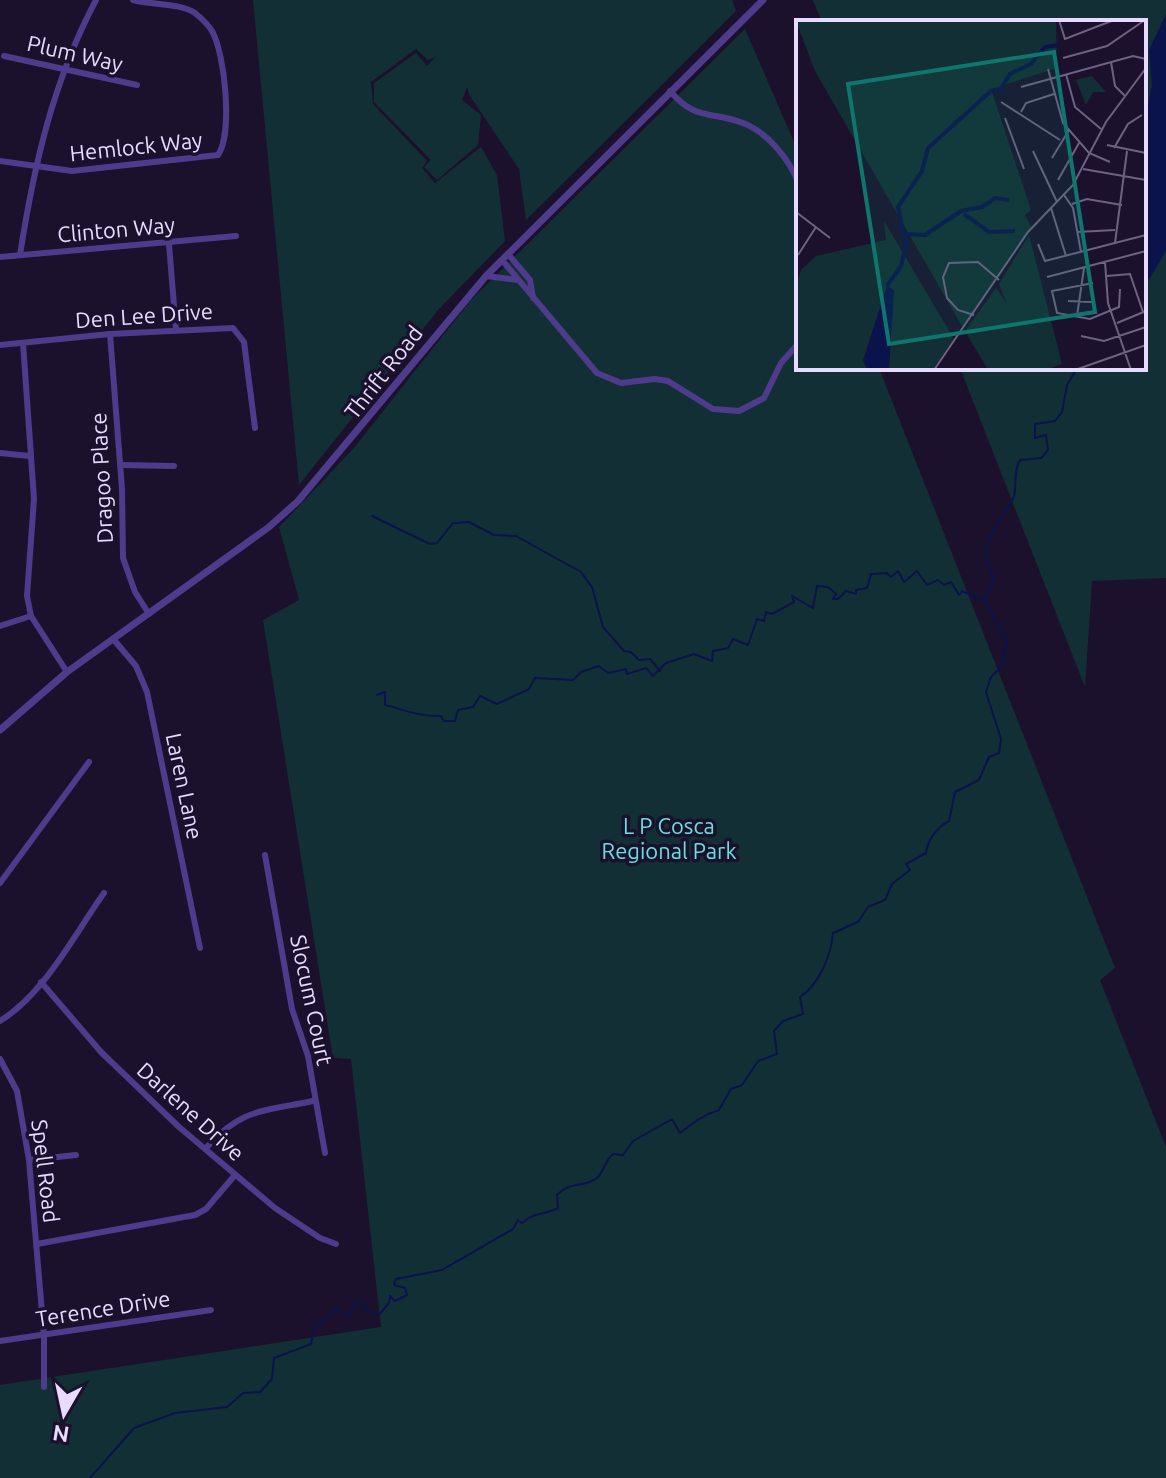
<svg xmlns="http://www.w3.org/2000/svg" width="1166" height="1478" font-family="Ubuntu,sans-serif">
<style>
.green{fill:#132f36}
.water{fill:#0a134b}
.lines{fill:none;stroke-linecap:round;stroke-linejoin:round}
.stream{stroke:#0a134b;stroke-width:2}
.minor{stroke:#4f3b8b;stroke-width:6}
.tertiary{stroke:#4f3b8b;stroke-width:7}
.labels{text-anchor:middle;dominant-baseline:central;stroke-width:7;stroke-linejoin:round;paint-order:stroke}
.street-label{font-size:22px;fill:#e7dbff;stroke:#1b112c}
.park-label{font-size:22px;fill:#63e3df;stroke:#1b112c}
.inset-river{fill:none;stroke:#0a134b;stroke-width:4}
.inset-road{fill:none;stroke:#6d6280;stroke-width:2}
.view{fill:#0f766e;fill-opacity:0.15;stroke:#0f766e;stroke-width:4}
.inset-edge{fill:none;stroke:#e7dbff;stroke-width:4}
</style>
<rect width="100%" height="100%" fill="#1b112c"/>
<g class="green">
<path d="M253,0H732L736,11L526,220L519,169L470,96L467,87L462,100L481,115L478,145L437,180L424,167L431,160L374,102V83L416,53L427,66L436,57L428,60L416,49L371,82L373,104L427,161L422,168L435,183L481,147L497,175L505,241L438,310L299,485Z"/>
<path d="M813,0H1166V578L1092,581L1085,687L960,368H1144V22H822Z"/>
<path d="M745,29L798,151V368H879L1115,968L1100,980L1166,1147V1478H0V1385L381,1327L351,1059L333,1058L263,620L299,600L279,527L354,448L471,300Z"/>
</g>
<path class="water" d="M1166,14V251L1144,288V122L1152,86L1149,50Z"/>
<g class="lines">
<g class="stream">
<path d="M372,516L430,544L437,543L453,523L469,522L494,535L516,536L581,572L592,587L603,627L624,651L631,652L639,660L650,659L660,671"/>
<path d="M377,695L385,692V705C402,709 421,717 441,716L444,721H455L458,710L473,707L480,696L497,704L529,689L535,678L573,680L581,672L599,666L608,673L626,669L627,674L646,668L653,676L666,663L694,654L712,661L713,651L728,648L733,639L748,645L757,619L764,621L766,612L772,614L794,602L792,596L813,608L817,586L828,587L836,594L833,599H838L846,591L856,594V590L867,588L871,574L887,573L891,577L898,571L904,582L917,571L927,585L938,580L944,585L951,582L959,595L962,591L983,600"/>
<path d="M90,1478L134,1428L175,1413L227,1407L243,1393L260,1392L272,1379L274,1358L311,1344L315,1325C326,1322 329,1313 338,1308L345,1317L350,1316L356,1300H361L366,1310L379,1315L389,1303L390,1296L395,1301L407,1295L405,1288L394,1285L396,1279L442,1270L513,1229L518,1220L522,1223C534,1212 545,1215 558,1208L557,1195C569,1182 580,1187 594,1180C603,1176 604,1161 613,1154L623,1155L633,1141L672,1119L680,1133C693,1123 703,1115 719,1110L731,1089L742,1085L758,1061L777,1054L774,1031L783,1021L803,1014L800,997C819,985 831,955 833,933L858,922L868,907L885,900L892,884L910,870L906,864L926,853C927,841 938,826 949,821L955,792L979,780L989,757L999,753L1001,739L986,692L991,677L1001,667L1007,642L984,598C1004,572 983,571 987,546C990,526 1009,514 1014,496C1017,483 1013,472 1020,460L1041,458L1048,450L1046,435L1035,438V424L1055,421L1062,412L1067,385L1077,368"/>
</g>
<g class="minor">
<path d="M4,56L137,85"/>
<path d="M670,91C695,121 712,111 743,123C767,132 789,159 798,182"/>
<path d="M0,161L72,171L218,155C233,133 225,54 212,31C208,24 201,18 195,13C181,3 151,5 133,0"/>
<path d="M169,244L176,330"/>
<path d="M508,254L530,280L533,298"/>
<path d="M20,255C34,165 53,81 96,0"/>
<path d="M0,257L236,236"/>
<path d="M502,260L597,373L621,383L655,379L668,381L713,409L739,411L764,398L781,363L798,344"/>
<path d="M486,276L518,280"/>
<path d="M110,334L122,489L123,558L135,592L149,614"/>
<path d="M23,343L34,499L27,596L31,616L67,672"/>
<path d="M0,345L110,334L233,328L244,342L255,428"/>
<path d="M0,453L29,456"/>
<path d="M120,465L174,466"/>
<path d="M0,626L31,616"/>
<path d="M114,640L136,666L147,692L200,948"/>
<path d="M265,855L292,1009L308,1056L325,1153"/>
<path d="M0,883L89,762"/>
<path d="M41,982L101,1052L179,1127L275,1208L320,1238L336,1244"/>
<path d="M0,1021C45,993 74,935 104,893"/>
<path d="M0,1059L17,1091L29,1160L44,1336V1387"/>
<path d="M206,1148C241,1108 265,1111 313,1101"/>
<path d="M29,1160L76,1155"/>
<path d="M37,1244L195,1215L206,1209L235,1175"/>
<path d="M0,1341L211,1310"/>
</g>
<path class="tertiary" d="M0,730L67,672L269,527L298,501L486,276L763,0"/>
</g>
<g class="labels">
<g class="street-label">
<text transform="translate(75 53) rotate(13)">Plum Way</text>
<text transform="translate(136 146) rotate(-6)">Hemlock Way</text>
<text transform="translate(116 229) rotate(-5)">Clinton Way</text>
<text transform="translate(144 315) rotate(-4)">Den Lee Drive</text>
<text transform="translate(383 372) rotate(-52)">Thrift Road</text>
<text transform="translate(101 478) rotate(-93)">Dragoo Place</text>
<text transform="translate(185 786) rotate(78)">Laren Lane</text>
<text transform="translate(312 1000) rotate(78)">Slocum Court</text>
<text transform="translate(191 1111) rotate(42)">Darlene Drive</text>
<text transform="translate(46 1171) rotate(83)">Spell Road</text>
<text transform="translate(103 1308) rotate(-9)">Terence Drive</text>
</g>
<g class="park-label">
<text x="669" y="825">L P Cosca<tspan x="669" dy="25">Regional Park</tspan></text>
</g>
</g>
<g transform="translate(796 20)">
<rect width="350" height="350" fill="#1b112c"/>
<path d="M260,0L261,48L195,69L235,190L229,195L235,207L167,308L19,51L0,1ZM296,56L310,72H297L290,85L280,60ZM88,201L158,319L136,350L0,349V265L5,250L20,236L90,220ZM233,215L266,344L249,350H192L169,311L200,268L211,284L203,264Z" fill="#132f36"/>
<path d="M91,266L98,270L93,350H71L67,340Z" fill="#0a134b"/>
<path class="inset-river" d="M168,194L193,212L219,211M110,214L129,215L165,191L186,187L199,178L213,180M91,266L105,246L110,224L102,187L126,151L132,128L195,71L204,70L214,54L235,44L249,27L262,25"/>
<path class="inset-road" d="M263,0L269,19L318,0M267,38L311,26L349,0M315,42L319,66L329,76M252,49L267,103L293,133L314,142M270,54L279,87L305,109M225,67L337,36L350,39M205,82L264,120M225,92L230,83L258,74M209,98L228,149M311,125L350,133M318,128L332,104L346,95M237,131L261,182M256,138L273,110M287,149L350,160M262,160L283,123M268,175L277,188L285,232M276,184L291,179L326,185M255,188L270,236M0,192L34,218M281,212L319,210M319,223L331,131M242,224L249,241L350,215M2,235L20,207M309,242L312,283L335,350M311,256L334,254L347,292M251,257L350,231M297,263L256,271L261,293L294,299L323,287L324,269M272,281L296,282M178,295L162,290L151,278L147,257L153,243L182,242L203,260M281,296L288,248M321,303L350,291M285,316L308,321L350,307M138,350L232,212L277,165L310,102L350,48M279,350L350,325"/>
<path class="view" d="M258,32L299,292L93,324L52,64Z"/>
<rect width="350" height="350" class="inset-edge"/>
</g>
<g transform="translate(64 1414) rotate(189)" stroke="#1b112c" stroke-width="6" paint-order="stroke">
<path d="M0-6L14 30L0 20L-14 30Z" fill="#e7dbff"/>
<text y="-12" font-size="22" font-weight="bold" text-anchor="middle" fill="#e7dbff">N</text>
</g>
</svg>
